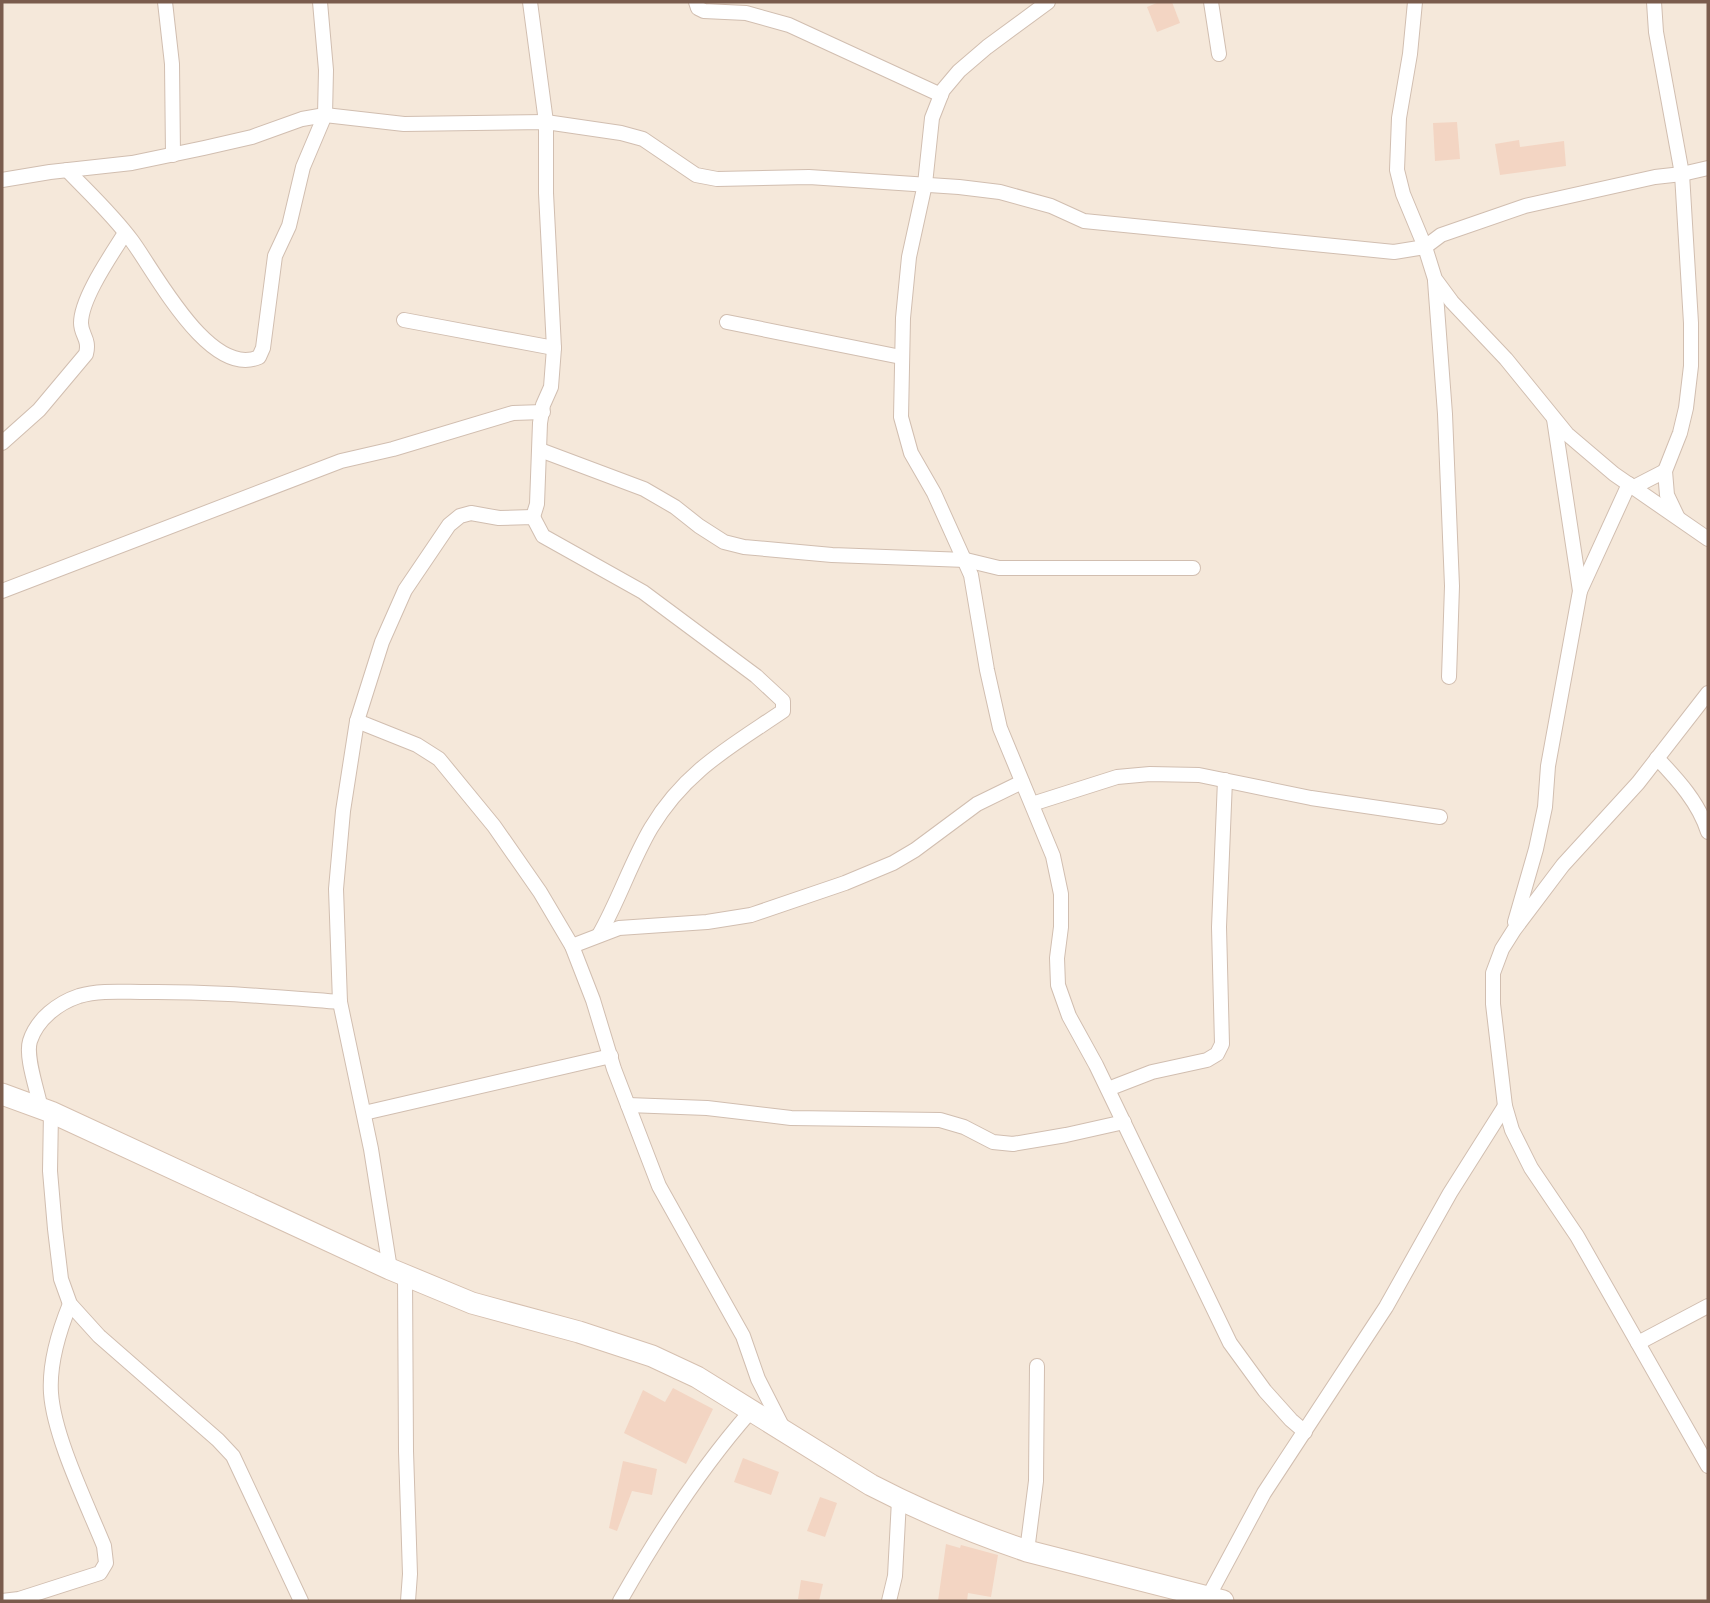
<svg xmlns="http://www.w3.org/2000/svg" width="1710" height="1603" font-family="'Space Grotesk',sans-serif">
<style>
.residential{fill:#f5e8da}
.building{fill:#f3d5c3}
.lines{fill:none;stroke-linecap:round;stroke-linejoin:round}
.street-casing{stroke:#d1beb0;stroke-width:16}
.secondary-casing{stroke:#d6c0b0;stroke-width:23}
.street{stroke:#fff;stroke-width:14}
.secondary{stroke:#fff;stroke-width:21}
</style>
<rect width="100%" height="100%" fill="#fdf6ec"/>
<rect class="residential" x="2" y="2" width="1706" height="1599"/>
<g class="building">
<path d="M1159,2H1172L1180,23L1157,32L1147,7Z"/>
<path d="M1457,122L1460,159L1435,161L1433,123Z"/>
<path d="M1519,140L1520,147L1564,141L1566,166L1500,175L1495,144Z"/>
<path d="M673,1388L713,1409L686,1464L624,1433L643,1390L665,1402Z"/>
<path d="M743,1458L779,1472L771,1495L734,1482Z"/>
<path d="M623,1461L657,1469L652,1495L632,1491L617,1531L609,1528Z"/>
<path d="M820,1497L837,1503L825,1537L807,1531Z"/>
<path d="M946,1544L960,1548L961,1545L998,1555L991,1597L968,1593L967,1601H938Z"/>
<path d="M801,1580L823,1584L819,1601L798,1599Z"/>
</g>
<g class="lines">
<g class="street-casing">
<g id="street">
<path d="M165,2L172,64L173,155"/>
<path d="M530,2L546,122V193L554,348L551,387L543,405L540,423L537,504L533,517"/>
<path d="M696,2L698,8L704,11L746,13L789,25L941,95"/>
<path d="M1048,2L987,47L959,71L943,90L932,118L925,184L909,257L903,318L901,417L911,453L934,493L971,575L987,670L1000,728L1053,856L1061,894V927L1057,958L1058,985L1069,1016L1096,1065L1230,1343L1265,1391L1291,1420L1305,1432"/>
<path d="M1211,2L1219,54"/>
<path d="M1415,2L1410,54L1399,118L1397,170L1403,194L1425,247L1435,279L1452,302L1506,359L1567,434L1614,474L1708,539"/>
<path d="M1654,2L1656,32L1682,174L1691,323V366L1686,408L1680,433L1665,471L1667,495L1677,516"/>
<path d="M67,170C89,193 113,215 132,241C155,272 210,379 259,357L263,348L275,256L289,226L303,167L325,115L326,70L320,2"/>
<path d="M2,180L50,172L132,163L204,148L252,137L302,119L325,115L404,124L546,122L621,133L643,139L696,175L717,179L809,177L959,187L1000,192L1051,206L1084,221L1394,252L1425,247L1441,235L1525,206L1655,177L1682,174L1708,168"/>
<path d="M1435,281L1445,414L1452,586L1449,677"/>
<path d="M404,320L554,348"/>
<path d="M727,322L901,357"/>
<path d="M2,443L39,410L86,354C90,339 81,335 81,323C81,298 112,254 125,233"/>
<path d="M540,450L644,489L675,507L699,526L724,542L744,547L832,555L966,560L999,568H1193"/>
<path d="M1634,487L1665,471"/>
<path d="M2,591L341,461L393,449L513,413L543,412"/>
<path d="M1580,591L1629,484"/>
<path d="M1708,693L1638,783L1563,865L1514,930L1502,949L1493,973V1004L1505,1106L1512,1130L1531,1168L1577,1236L1708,1466"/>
<path d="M357,721L417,745L439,759L494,826L540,892L572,946L593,1000L614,1069L659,1186L743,1336L758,1379L783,1428"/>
<path d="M1657,758C1678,780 1699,803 1708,832"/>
<path d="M1032,804L1117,777L1150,774L1199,775L1311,798L1440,817"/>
<path d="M1515,922L1536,849L1545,807L1548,766L1580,591L1554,419"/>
<path d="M572,946L619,928L707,922L751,915L845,883L893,863L915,850L977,804L1022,782"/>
<path d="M1108,1089L1152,1072L1207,1060L1217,1054L1222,1044L1219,927L1225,780"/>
<path d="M628,1105L707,1108L791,1118L940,1120L964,1127L993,1142L1013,1144L1066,1135L1124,1122"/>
<path d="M41,1109C38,1092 25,1057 30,1041C37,1019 58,1003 79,996C100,990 122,992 143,992C208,991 274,997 340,1002"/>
<path d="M51,1112L50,1171L55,1229L61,1279L70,1304L99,1336L218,1440L233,1456L301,1601"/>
<path d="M364,1113L611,1056"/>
<path d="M390,1269L371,1149L340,1002L336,889L343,811L357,721L382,642L405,590L449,525L460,516L471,513L499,518L533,517L543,536L643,592L756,676L783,701V711C730,747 685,771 651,828C631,862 619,900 599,935"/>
<path d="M405,1275L406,1451L410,1574L408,1601"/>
<path d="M1638,1343L1708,1306"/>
<path d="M1027,1551L1036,1481L1037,1366"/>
<path d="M2,1601L19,1599L100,1573L106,1563L104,1546C87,1504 54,1437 51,1393C49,1363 59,1331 70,1304"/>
<path d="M620,1601C658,1534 699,1470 750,1412"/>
<path d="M889,1601L895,1576L899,1500"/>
<path d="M1206,1601L1264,1493L1386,1307L1450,1193L1505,1106"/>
</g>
</g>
<g class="secondary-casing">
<path id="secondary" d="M2,1094L51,1112L390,1269L472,1303L579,1332L652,1356L697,1377L871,1485C921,1511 974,1533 1027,1551L1223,1601"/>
</g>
<use href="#street" class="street"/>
<use href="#secondary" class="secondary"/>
</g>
<rect width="1710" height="1603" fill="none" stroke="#7a5c4d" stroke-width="7"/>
</svg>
